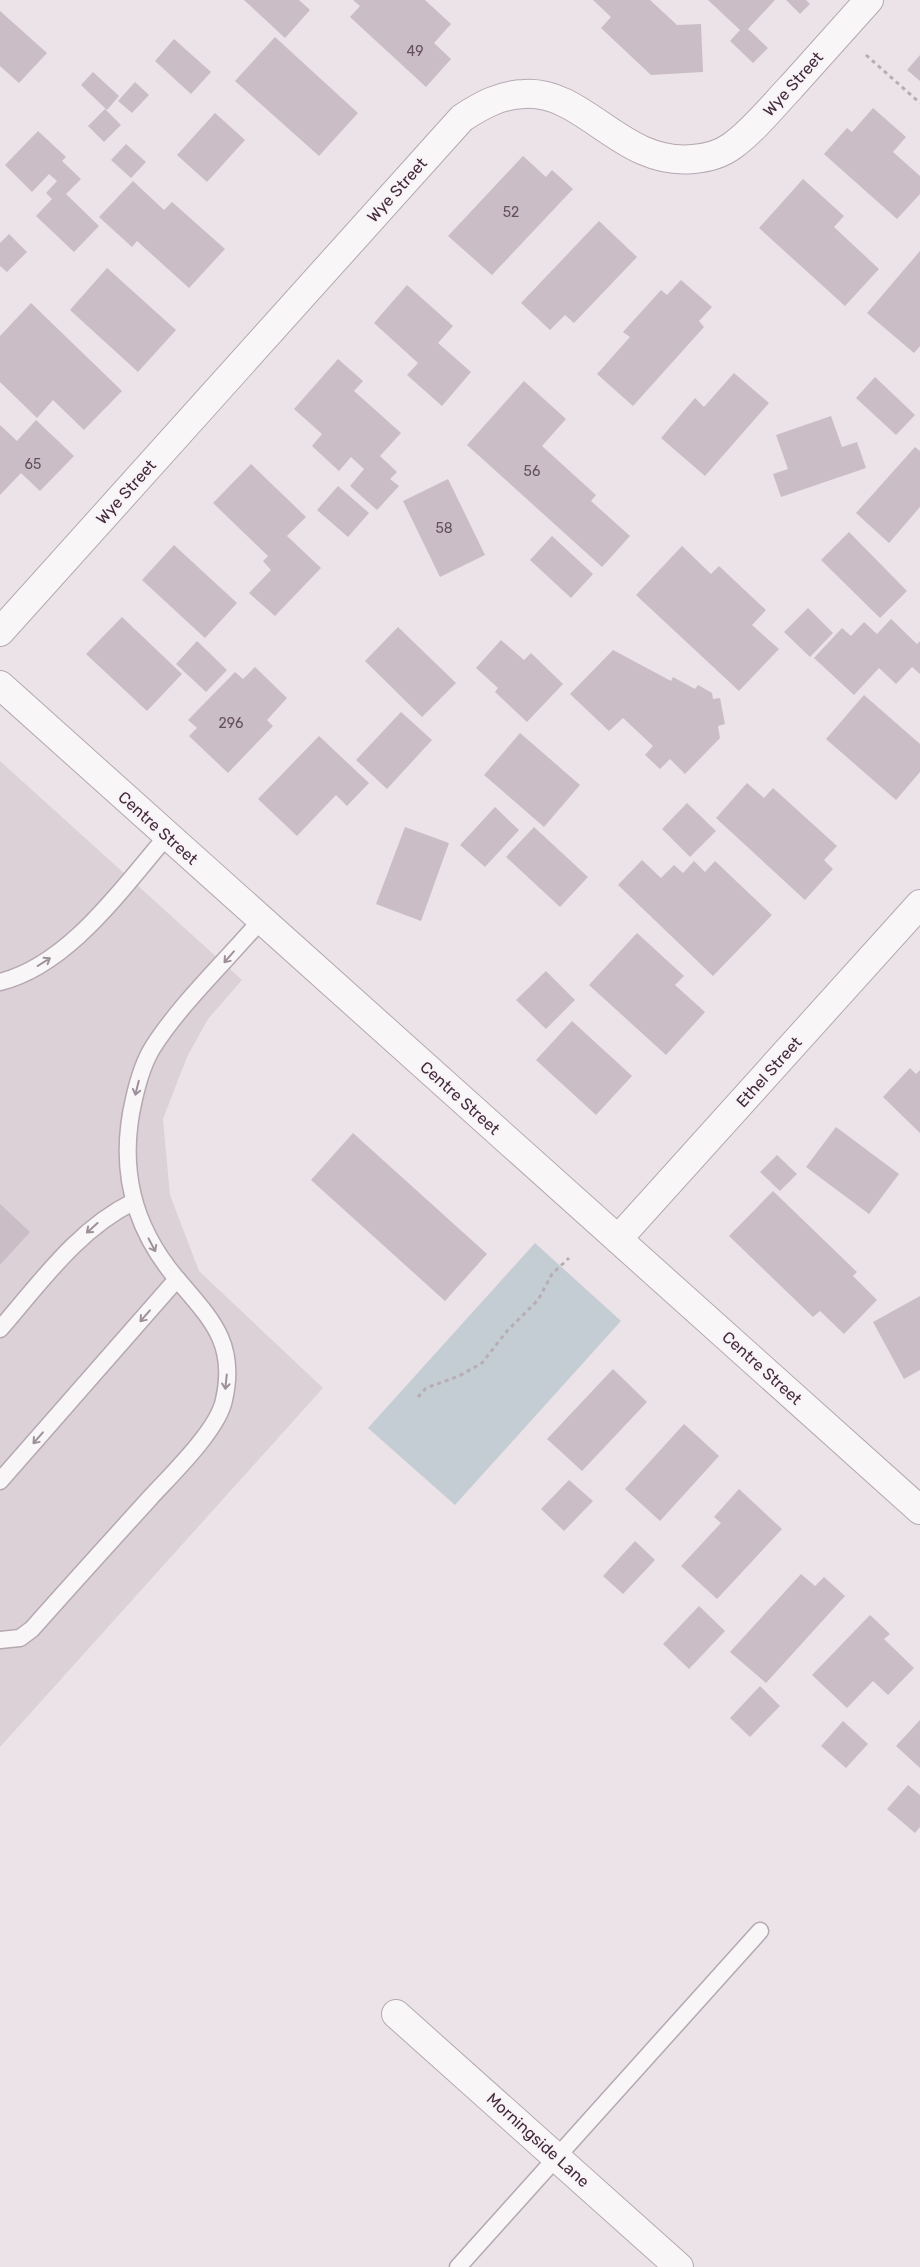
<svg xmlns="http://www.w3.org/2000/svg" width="920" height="2267" font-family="Rubik,sans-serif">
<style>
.built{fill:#ddd1d8}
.green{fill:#c4cdd4}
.building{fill:#cbbdc6}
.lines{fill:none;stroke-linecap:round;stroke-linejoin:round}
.service-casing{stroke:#b5a8b1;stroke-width:19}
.minor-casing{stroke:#b5a8b1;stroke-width:30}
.tertiary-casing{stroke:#b5a8b1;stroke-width:30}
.path{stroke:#b7adb4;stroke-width:3;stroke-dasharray:4 4;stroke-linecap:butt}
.service{stroke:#f9f6f8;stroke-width:16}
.minor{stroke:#f9f6f8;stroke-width:28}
.tertiary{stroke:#f9f6f8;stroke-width:28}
.oneway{stroke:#9e909a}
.labels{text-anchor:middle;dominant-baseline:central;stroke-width:4.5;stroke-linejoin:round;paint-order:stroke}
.number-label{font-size:14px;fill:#65505e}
.street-label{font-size:16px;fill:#432b3b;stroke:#f8f3f7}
</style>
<rect width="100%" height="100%" fill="#ebe3e8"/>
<path class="built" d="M0,761L242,980L208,1019L187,1057L163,1119L170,1195L199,1271L323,1388L0,1747Z"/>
<path class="green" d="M535,1243L621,1321L455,1505L368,1428Z"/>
<g class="building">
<path d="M244,0H299L310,10L285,38Z"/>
<path d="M353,0H425L451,24L434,43L451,59L426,87L350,17L360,6Z"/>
<path d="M593,0H650L677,25L701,24L703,72L651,75L601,28L611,17Z"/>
<path d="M708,0H775L748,29L768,48L753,63L730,41L740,30Z"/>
<path d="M786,0H806L810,4L800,14Z"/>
<path d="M0,11L47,53L19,83L0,66Z"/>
<path d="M275,37L358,113L319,156L235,81Z"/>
<path d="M174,39L211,72L191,94L155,61Z"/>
<path d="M920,55V81L907,70Z"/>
<path d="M93,72L119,96L107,110L81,85Z"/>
<path d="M135,82L149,95L132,113L118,101Z"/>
<path d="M873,108L906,137L893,152L920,176V194L897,219L824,154L847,128L852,132Z"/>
<path d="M105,109L121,125L104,142L88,126Z"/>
<path d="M215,113L245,140L207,182L177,155Z"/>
<path d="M38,131L66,157L62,161L81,179L66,194L99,226L74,252L36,216L52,199L46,193L57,181L49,174L32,192L5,165Z"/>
<path d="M126,144L146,162L131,178L111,160Z"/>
<path d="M523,156L546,177L552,170L573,189L492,275L448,236Z"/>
<path d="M803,179L844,216L834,227L879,269L845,306L759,228Z"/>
<path d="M133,181L164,210L172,202L225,249L189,288L137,241L132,247L99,217Z"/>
<path d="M599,221L637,257L574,323L565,315L550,330L521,303Z"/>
<path d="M9,234L27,252L7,272L0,266V243Z"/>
<path d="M920,251V346L914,353L867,313Z"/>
<path d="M107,268L176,330L138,372L70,310Z"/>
<path d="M681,280L712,307L699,321L704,327L633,406L597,374L630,337L623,332L661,290L667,295Z"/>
<path d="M407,285L453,326L438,343L471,372L442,406L407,375L418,363L374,323Z"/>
<path d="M31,303L122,391L84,430L53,400L37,418L0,382V336Z"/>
<path d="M338,359L363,381L354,391L401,433L380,456L397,472L390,479L399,486L377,510L350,486L364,469L351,457L339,471L312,446L322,434L294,409Z"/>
<path d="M734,373L769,403L705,476L661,438L695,398L704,407Z"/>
<path d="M875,377L915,415L896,435L856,398Z"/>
<path d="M524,381L566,419L542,446L596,495L591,501L630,536L602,567L467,445Z"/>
<path d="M831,416L842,447L857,442L866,468L781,497L773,474L788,469L776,435Z"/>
<path d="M36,420L74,456L40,491L21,473L0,495V425L17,441Z"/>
<path d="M915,447L920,451V507L889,543L856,513Z"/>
<path d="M251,464L306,517L287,536L321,568L275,616L249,593L271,570L263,561L268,556L213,503Z"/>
<path d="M448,479L485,555L440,577L403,501Z"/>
<path d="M338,486L369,513L348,537L317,510Z"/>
<path d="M849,532L907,591L880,618L821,560Z"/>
<path d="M552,536L593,574L571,598L530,560Z"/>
<path d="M174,545L237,603L205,638L142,580Z"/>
<path d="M682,546L711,574L719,566L766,610L752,625L779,649L739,691L636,595Z"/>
<path d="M808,608L833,633L810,657L784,632Z"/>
<path d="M122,617L182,674L147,711L86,654Z"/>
<path d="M891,619L917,644L920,641V674L912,667L896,684L879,668L854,695L814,658L842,628L851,636L864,622L877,634Z"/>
<path d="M398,627L456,683L422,717L365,661Z"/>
<path d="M501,640L524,660L531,653L563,684L527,722L495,692L498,688L476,668Z"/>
<path d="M197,641L227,670L206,692L176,664Z"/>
<path d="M613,650L671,681L673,677L695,689L698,685L712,693L713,699L720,698L725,724L718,726L720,738L685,774L670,759L660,769L645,755L653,746L623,718L609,731L570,694Z"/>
<path d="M255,667L287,698L267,720L273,726L228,773L189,736L197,728L188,720L235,672L243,679Z"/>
<path d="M864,695L920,744V772L896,800L826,739Z"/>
<path d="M401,712L432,740L387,789L356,760Z"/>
<path d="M520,733L580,785L544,827L484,775Z"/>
<path d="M319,736L369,783L347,806L336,795L297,836L258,799Z"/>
<path d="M747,783L764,798L773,788L837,846L824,860L833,869L805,900L716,818Z"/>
<path d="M687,803L716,831L690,857L662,829Z"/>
<path d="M495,807L519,830L485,867L460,845Z"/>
<path d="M405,827L449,843L421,921L376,904Z"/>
<path d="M534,827L588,877L560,907L506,857Z"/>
<path d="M642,860L661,878L674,865L683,873L694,861L705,872L715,861L772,915L713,976L618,885Z"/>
<path d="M637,933L684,976L675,985L705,1012L666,1055L589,985Z"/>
<path d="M546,971L575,1000L546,1029L516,1000Z"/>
<path d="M572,1021L632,1076L596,1115L536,1060Z"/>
<path d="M910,1068L916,1074L920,1070V1133L883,1097Z"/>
<path d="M836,1127L899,1174L869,1214L806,1167Z"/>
<path d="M353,1133L487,1254L445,1301L311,1180Z"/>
<path d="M777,1155L797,1174L780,1191L760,1172Z"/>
<path d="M773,1191L857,1272L853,1276L877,1300L844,1334L820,1311L813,1317L729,1236Z"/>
<path d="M0,1204L30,1232L0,1265Z"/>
<path d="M920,1296V1370L904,1379L873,1322Z"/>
<path d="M613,1369L647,1402L582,1471L547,1439Z"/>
<path d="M684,1424L719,1456L660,1521L625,1489Z"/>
<path d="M569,1480L593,1501L564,1531L541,1509Z"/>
<path d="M739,1489L782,1529L717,1599L681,1566L721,1523L714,1517Z"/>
<path d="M635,1541L655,1560L623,1594L603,1576Z"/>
<path d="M801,1574L815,1586L824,1577L845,1596L766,1683L730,1652Z"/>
<path d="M699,1606L725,1631L689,1669L663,1644Z"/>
<path d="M870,1615L890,1634L884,1639L914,1668L888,1695L873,1681L847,1708L812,1675Z"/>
<path d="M760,1686L780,1706L750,1737L730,1718Z"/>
<path d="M920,1720V1768L896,1746Z"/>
<path d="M843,1721L868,1744L846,1768L821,1746Z"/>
<path d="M908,1785L920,1795V1827L915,1833L887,1809Z"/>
</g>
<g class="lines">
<g class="service-casing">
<g id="service">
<path d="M0,982C69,965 122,888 167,836"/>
<path d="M0,1329C40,1283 78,1229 133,1202"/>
<path d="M0,1481L177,1279"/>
<path d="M0,1640L20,1638L32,1629C71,1585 110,1542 150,1498C171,1475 218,1430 224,1400C237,1343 211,1319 177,1279C132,1226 118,1167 134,1099C138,1081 143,1063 153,1047C181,1003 227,960 261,920"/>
<path d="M458,2267L760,1931"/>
</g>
</g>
<g class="minor-casing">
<g id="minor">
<path d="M0,632L462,118C482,105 500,95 524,94C585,90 621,166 693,159C706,158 721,154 732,146C754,130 772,107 791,87C817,58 843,29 869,0"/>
<path d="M618,1239L920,904"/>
<path d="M396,2014L679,2267"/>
</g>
</g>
<g class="tertiary-casing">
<path id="tertiary" d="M0,685L920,1510"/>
</g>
<g class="path">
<path d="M866,55L920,103"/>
<path d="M418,1397L426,1388L459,1376L482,1363L507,1331L538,1300L552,1274L569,1258"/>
</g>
<use href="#service" class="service"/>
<use href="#minor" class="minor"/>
<use href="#tertiary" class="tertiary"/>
</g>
<defs><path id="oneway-shaft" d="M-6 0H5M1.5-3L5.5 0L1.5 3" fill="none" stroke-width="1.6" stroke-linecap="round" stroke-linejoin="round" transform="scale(1.25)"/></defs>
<g class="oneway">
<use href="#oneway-shaft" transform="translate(229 957) rotate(131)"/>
<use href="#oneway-shaft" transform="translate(44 962) rotate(-32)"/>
<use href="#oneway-shaft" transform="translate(137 1088) rotate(104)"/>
<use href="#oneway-shaft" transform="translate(92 1228) rotate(138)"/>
<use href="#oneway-shaft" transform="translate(152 1245) rotate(62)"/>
<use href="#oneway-shaft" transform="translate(145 1316) rotate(131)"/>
<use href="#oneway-shaft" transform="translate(226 1382) rotate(96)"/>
<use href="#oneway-shaft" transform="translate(38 1438) rotate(131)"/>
</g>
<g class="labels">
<g class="number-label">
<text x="415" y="51">49</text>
<text x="511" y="212">52</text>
<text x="33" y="464">65</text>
<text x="532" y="471">56</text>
<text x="444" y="528">58</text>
<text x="231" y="723">296</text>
</g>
<g class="street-label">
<text transform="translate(793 84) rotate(-48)">Wye Street</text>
<text transform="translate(397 190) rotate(-48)">Wye Street</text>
<text transform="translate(126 492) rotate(-48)">Wye Street</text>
<text transform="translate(158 828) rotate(42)">Centre Street</text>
<text transform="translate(769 1072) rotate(-48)">Ethel Street</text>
<text transform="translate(460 1098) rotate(42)">Centre Street</text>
<text transform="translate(762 1368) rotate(42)">Centre Street</text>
<text transform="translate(538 2140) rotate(42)">Morningside Lane</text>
</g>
</g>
</svg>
